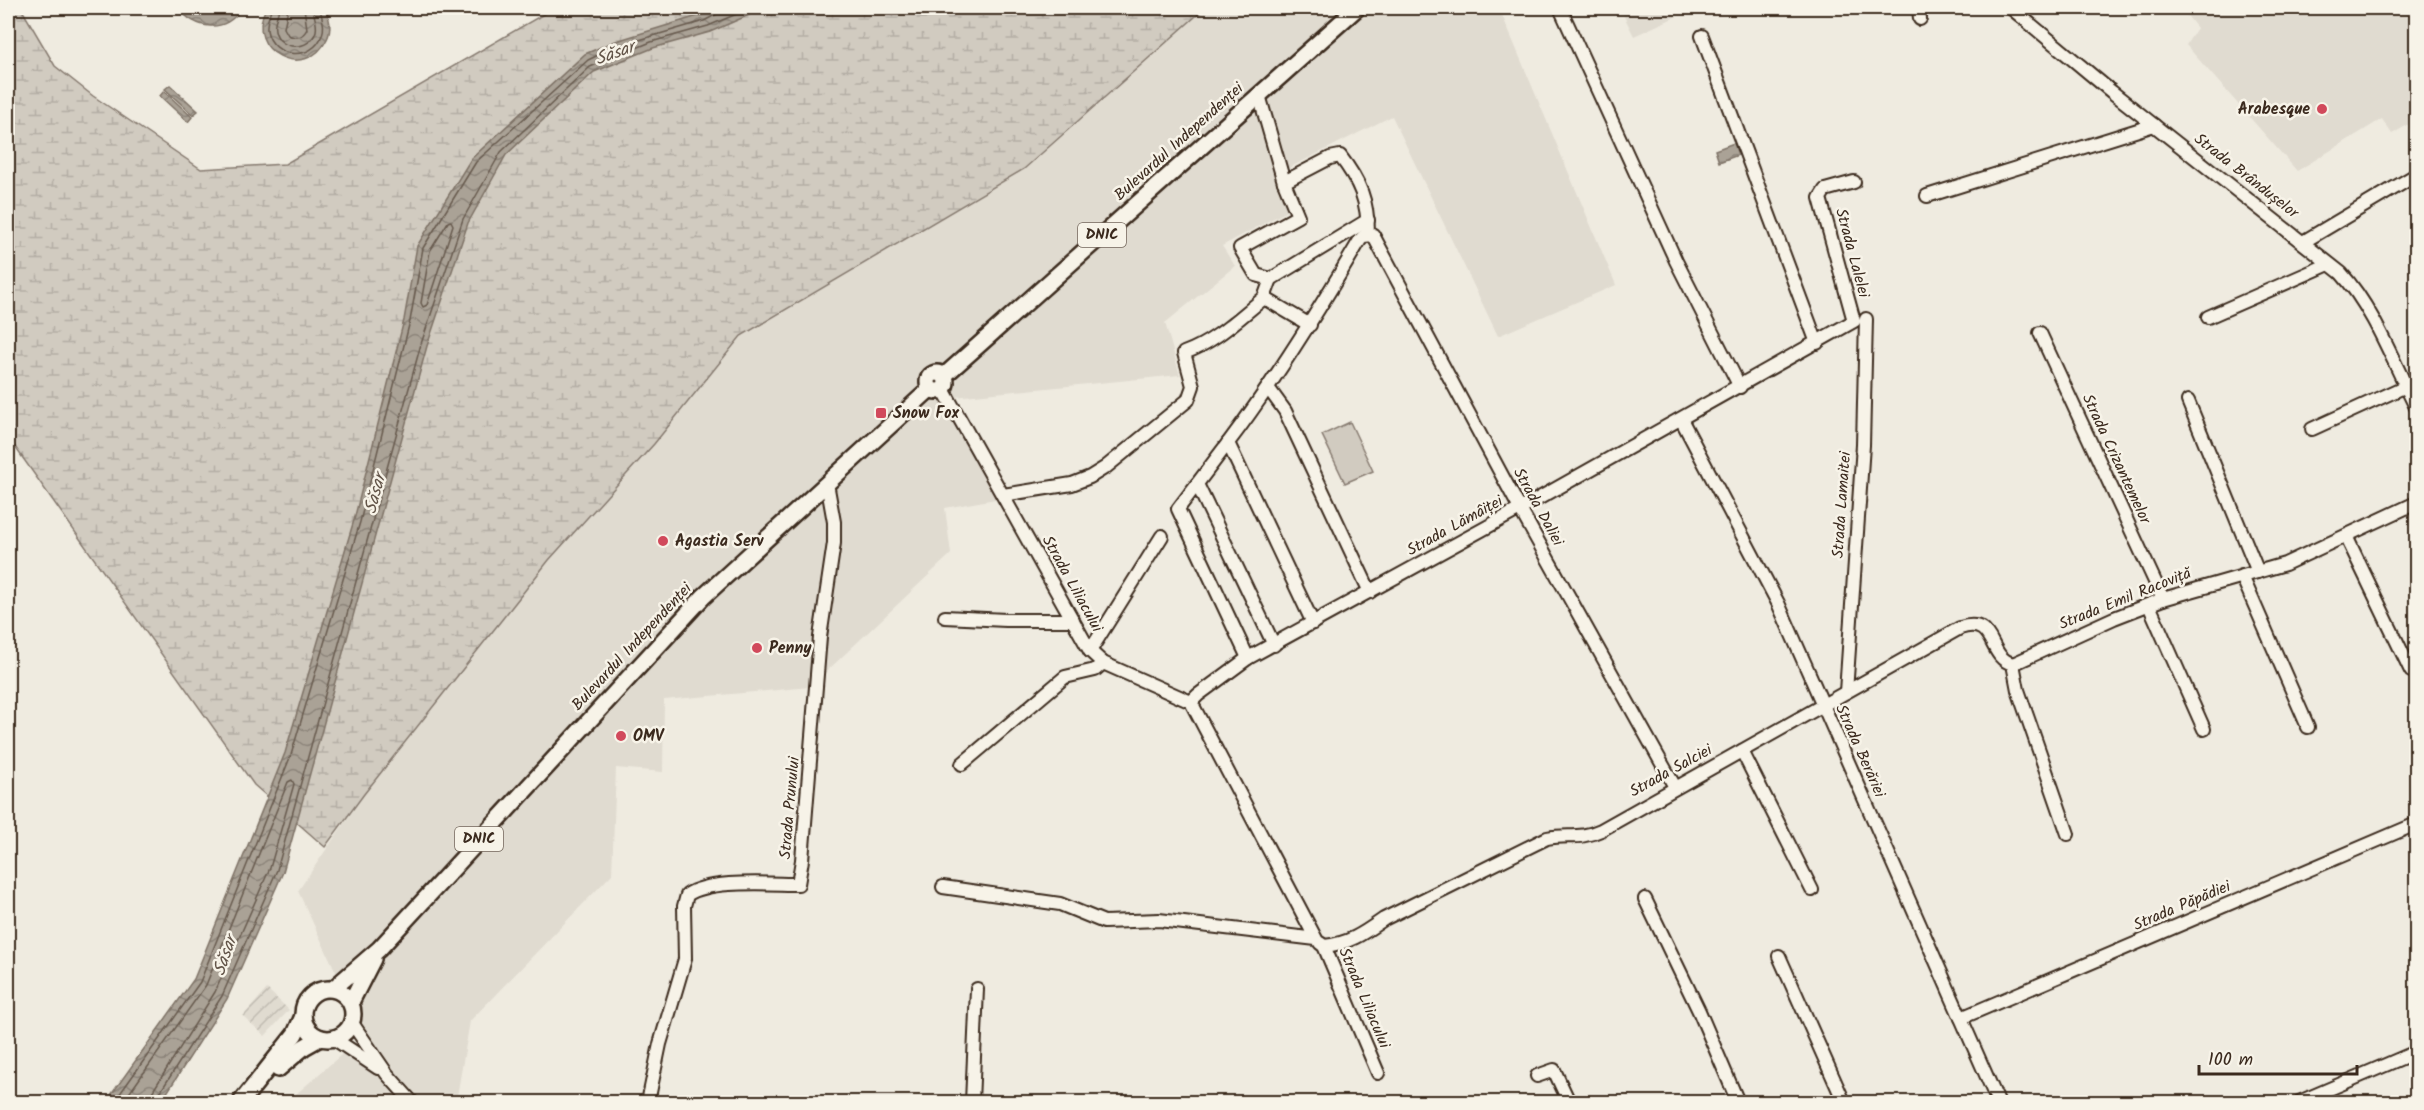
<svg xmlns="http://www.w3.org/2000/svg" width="2424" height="1110" font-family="Kalam,sans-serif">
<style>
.built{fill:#e0dbd0}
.industrial{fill:url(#industrial-furrows)}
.wetland{fill:url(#wetland-marsh);stroke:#867a6f;stroke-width:1.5}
.park{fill:#d1cbc0;stroke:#867a6f;stroke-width:1.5}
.water{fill:url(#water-waves);stroke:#7e7266;stroke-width:1.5}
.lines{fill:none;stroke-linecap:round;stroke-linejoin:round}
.shore{stroke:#675a4e;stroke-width:1.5}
.minor-casing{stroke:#3b2a1e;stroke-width:16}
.major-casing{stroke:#3b2a1e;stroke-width:20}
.minor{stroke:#f7f3e8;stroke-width:12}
.major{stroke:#f7f3e8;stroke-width:15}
.poi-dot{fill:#d1495b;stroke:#f7f3e8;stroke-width:2}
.labels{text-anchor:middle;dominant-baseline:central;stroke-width:5;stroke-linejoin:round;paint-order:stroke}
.shield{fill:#f7f3e8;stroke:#73665b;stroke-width:1.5}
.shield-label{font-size:15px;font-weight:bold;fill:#3b2a1e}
.poi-label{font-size:16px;font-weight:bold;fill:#3b2a1e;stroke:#f7f3e8;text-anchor:start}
.street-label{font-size:16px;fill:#3b2a1e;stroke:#f7f3e8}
.water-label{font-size:18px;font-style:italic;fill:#625448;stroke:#f7f3e8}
</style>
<defs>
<pattern id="industrial-furrows" width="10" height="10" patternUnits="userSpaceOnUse" patternTransform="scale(1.5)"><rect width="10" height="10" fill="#e0dbd0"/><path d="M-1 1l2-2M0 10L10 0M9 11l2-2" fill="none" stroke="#c1bcb2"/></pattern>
<pattern id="wetland-marsh" width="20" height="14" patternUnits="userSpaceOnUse" patternTransform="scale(1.5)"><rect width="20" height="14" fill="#d1cbc0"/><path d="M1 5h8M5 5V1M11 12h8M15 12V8" fill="none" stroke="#b4aea5"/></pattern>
<pattern id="water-waves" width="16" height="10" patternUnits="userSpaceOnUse" patternTransform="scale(1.5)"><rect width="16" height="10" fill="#aaa296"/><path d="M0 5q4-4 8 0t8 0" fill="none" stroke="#8c847a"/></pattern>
</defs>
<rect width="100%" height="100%" fill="#efebe0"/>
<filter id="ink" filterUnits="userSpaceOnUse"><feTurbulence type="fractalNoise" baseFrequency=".0167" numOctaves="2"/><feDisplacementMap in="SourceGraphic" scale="12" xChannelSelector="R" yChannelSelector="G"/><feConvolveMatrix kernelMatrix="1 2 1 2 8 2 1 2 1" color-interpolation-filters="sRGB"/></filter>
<g filter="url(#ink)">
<g class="built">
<path d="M1205,8H1499L1616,285L1498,336L1392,116L1277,174L1287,211L1222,246L1235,266L1165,323L1180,375L944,398L1001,498L945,508L951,554L810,687L664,700L663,772L616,768L612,874L470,1021L456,1102H287L365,1034L298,891L364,794L549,560L654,444L741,336L1024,169Z"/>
<path d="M1620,8H1695L1634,36Z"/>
<path d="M2181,8H2416V120L2392,134L2382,119L2297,171L2186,45L2197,28Z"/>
</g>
<path class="industrial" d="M267,989L289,1010L265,1036L243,1016Z"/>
<path class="wetland" d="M8,8H21L55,66L93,96L201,169L285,164L554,8H1205L1024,169L741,336L654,444L549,560L364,794L325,847L254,785L8,437Z"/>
<path class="park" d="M1350,422L1373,471L1345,483L1322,435Z"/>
<g class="water">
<path d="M179,8H241C227,34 194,30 179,8Z"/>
<path d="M266,8H325C330,17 332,29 327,39C306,83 243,51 266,8Z"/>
<path d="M719,8H765L710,32L653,48L594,72L506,155L468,223L427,346L283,872L227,999L161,1102H106L194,979L285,753L354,520L404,320L417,246L471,159L585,54L613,42L701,15Z"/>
<path d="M170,85L198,111L193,115L165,89Z"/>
<path d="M164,91L192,117L188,122L160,96Z"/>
<path d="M1734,143L1738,155L1719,162L1715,150Z"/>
</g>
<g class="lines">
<g class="shore">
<path d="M271,8C270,15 266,22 267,30C272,59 313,62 322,35C326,25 321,17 320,8"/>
<path d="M279,8C278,16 273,22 275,30C279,52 311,51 316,31C318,23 313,15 313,8"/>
<path d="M288,8L284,28L288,35C296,39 303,37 307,29L304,8"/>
<path d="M451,221L453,225L427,305L423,307L421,303L430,251L448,222Z"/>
<path d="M114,1102L200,982L291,755L360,522L410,321L423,248L476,162L588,60L615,47L704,21L717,14L719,8"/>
<path d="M123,1102L206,985L288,782L292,780L294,784L270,868L215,992L151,1094L149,1102"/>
<path d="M156,1102L157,1097L222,996L277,870L421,344L463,219L501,152L590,67L651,42L708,26L751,8"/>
</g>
<g class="minor-casing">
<g id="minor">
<path d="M1560,8L1676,261L1740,387"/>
<path d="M1919,8L1920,19"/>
<path d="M2011,8L2112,92L2341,273C2374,309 2394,364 2416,407"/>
<path d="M1702,36L1817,343"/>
<path d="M1259,95L1284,182L1298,216L1240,248L1256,275L1271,279L1264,298"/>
<path d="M1284,182L1330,158L1340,156C1360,182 1368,201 1368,234"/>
<path d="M1927,196L2154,125"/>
<path d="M2303,242L2416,175"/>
<path d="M1271,279L1368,220"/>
<path d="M2208,317L2329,264"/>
<path d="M2040,333L2163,599"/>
<path d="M943,389L1090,651L1103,663L1191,702L1316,939L1159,920L1104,922L1060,904L943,887"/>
<path d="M1269,389L1285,411L1370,592"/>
<path d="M2188,401L2258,572"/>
<path d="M1681,419L1778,603L1998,1102"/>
<path d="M2312,429L2406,386"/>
<path d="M1228,443L1178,509L1248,658"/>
<path d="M1197,484L1274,645"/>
<path d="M1003,495L1072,484L1090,477L1106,467L1188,400L1193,386L1184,353C1215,342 1238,319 1264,298L1310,325"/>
<path d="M2346,536L2411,671"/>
<path d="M2242,576L2308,727"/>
<path d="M2149,605L2204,729"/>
<path d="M945,617L1006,620H1073"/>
<path d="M1313,623L1228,443C1277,378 1319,310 1360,240L1364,236L1373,235L1520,509L1675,787"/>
<path d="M1090,651L1162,536"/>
<path d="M1846,692L1863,445L1866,319"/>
<path d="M1191,702L1198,695L1248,658L1520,509L1854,321L1820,198L1825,190L1854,182"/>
<path d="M1742,751L1812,890"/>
<path d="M962,764L1065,677L1095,670L1103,663"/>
<path d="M2068,834L2018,690L2013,664L2114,618L2163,599L2285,564L2416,503"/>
<path d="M1645,899L1699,1011L1738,1102"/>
<path d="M1320,943L1324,946L1378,1073"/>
<path d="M1324,946C1349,944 1364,933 1384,919L1547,838C1569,834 1579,840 1601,830L1960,628C1997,616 1986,657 2013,664"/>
<path d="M1779,956L1844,1102"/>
<path d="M1961,1018L2416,824"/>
<path d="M352,1023L387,1074L412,1102"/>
<path d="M333,1038L378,1068"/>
<path d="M1537,1076L1554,1070L1569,1102"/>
<path d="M648,1102L660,1044L685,959L684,906L687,895C710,879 769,884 798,884L802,860L820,637L834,543V522L827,483"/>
<path d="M972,1102L977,989"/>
<path d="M2299,1102L2416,1052"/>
</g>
</g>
<g class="major-casing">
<g id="major">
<circle cx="937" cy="382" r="9"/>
<path d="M944,376L1357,8"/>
<circle cx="328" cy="1014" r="25"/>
<path d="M333,989L379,949L703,597L930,389"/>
<path d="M351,1002L373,959"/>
<path d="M278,1069L304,1047L320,1038"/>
<path d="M241,1102L295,1034L303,1016"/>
</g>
</g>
<use href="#minor" class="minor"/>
<use href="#major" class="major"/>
</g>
</g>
<g class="poi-dot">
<circle cx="2322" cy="109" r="6"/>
<rect x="875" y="407" width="12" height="12" rx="3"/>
<circle cx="663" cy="541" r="6"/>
<circle cx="757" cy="648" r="6"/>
<circle cx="621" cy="736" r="6"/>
</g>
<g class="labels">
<g class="shield">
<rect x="1078" y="223" width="48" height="24" rx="4.5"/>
<rect x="455" y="827" width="48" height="24" rx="4.5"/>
</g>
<g class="shield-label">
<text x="1102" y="235">DN1C</text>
<text x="479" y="839">DN1C</text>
</g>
<g class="poi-label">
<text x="2310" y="109" text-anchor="end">Arabesque</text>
<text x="893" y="413">Snow Fox</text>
<text x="675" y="541">Agastia Serv</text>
<text x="769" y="648">Penny</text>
<text x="633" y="736">OMV</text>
</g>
<g class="street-label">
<text transform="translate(1179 142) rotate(-42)">Bulevardul Independenței</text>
<text transform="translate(2246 176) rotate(38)">Strada Brândușelor</text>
<text transform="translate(1852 253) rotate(75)">Strada Lalelei</text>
<text transform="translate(2116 459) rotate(65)">Strada Crizantemelor</text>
<text transform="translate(1842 505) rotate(-86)">Strada Lamaitei</text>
<text transform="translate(1538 507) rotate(61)">Strada Daliei</text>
<text transform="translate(1455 526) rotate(-29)">Strada Lămâiței</text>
<text transform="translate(1072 584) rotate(61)">Strada Liliacului</text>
<text transform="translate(2125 599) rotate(-22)">Strada Emil Racoviță</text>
<text transform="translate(632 647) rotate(-47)">Bulevardul Independenței</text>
<text transform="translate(1860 751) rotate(66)">Strada Berăriei</text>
<text transform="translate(1671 771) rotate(-29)">Strada Salciei</text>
<text transform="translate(790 808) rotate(-85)">Strada Prunului</text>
<text transform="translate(2182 906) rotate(-23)">Strada Păpădiei</text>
<text transform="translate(1364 998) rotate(67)">Strada Liliacului</text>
</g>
<g class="water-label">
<text transform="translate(615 54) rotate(-20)">Săsar</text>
<text transform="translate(376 494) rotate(-75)">Săsar</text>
<text transform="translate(226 956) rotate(-71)">Săsar</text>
</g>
</g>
<rect width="2424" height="1110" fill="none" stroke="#f7f3e8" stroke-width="30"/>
<rect x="15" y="15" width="2394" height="1080" fill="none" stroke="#3b2a1e" stroke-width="2" filter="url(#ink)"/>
<path d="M2199 1065v9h158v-9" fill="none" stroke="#3b2a1e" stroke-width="3"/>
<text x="2208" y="1065" font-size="18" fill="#3b2a1e" stroke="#f7f3e8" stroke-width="4.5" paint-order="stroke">100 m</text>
</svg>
